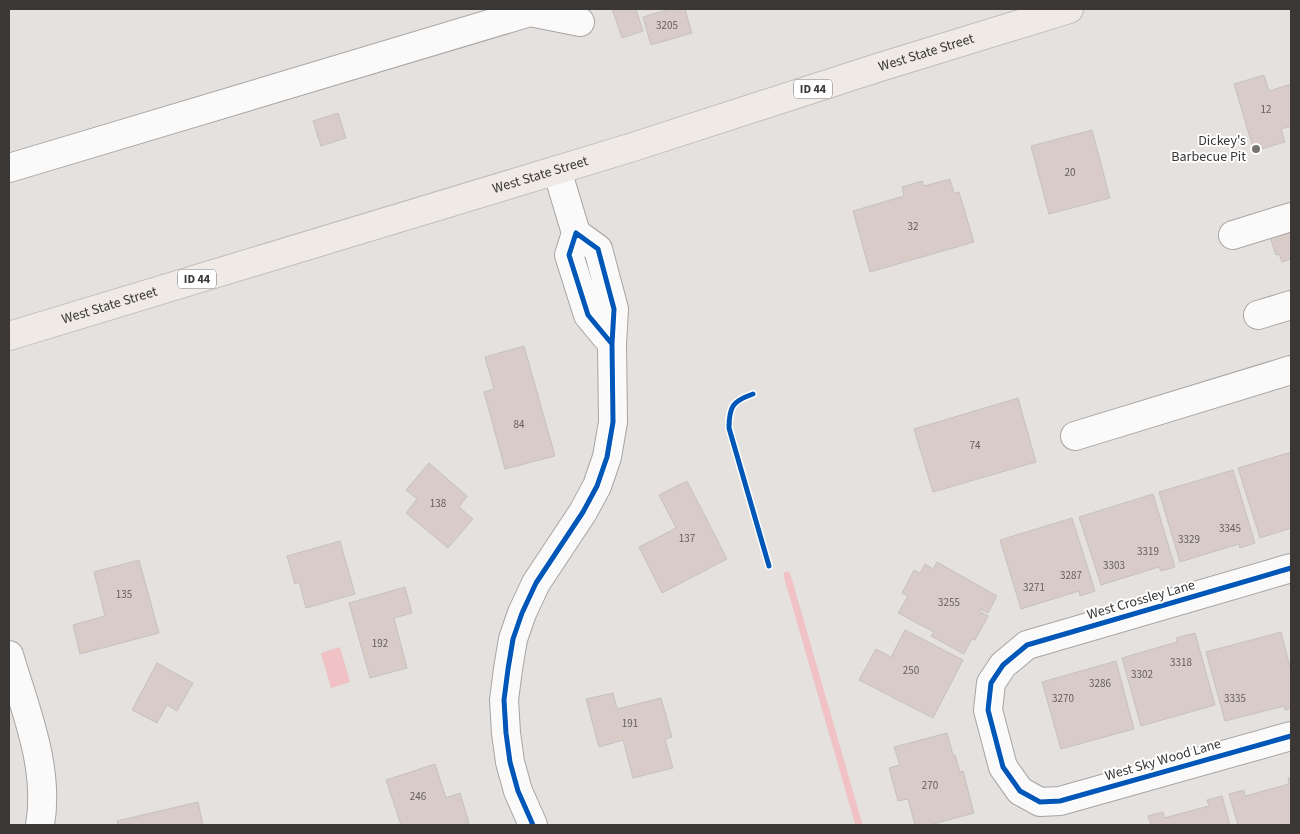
<svg xmlns="http://www.w3.org/2000/svg" width="1300" height="834" font-family="'Source Sans 3',sans-serif">
<style>
.water{fill:#f0c1c5}
.lines{fill:none;stroke-linecap:round;stroke-linejoin:round}
.stream{stroke:#f0c1c5;stroke-width:7}
.building{fill:#d8cbc8;stroke:#c5c2c1}
.minor-casing{stroke:#a7a4a2;stroke-width:30}
.major-casing{stroke:#bfbebc;stroke-width:30}
.minor{stroke:#fbfafa;stroke-width:28}
.major{stroke:#efeae5;stroke-width:28}
.cycleway-casing{stroke:#fff;stroke-width:8}
.cycleway{stroke:#0057b8;stroke-width:5}
.poi-dot{fill:#767270;stroke:#fff;stroke-width:2}
.labels{text-anchor:middle;dominant-baseline:central;stroke-width:4;stroke-linejoin:round;paint-order:stroke}
.number-label{font-size:11px;fill:#645e5c}
.shield{fill:#fff;stroke:#757372;stroke-width:1}
.shield-label{font-size:12px;font-weight:bold;fill:#3a3735}
.street-label{font-size:14px;fill:#3a3735;stroke:#fff}
.poi-label{font-size:14px;fill:#3a3735;stroke:#fff;text-anchor:end}
</style>
<rect width="100%" height="100%" fill="#e4e1df"/>
<path class="water" d="M340,647L350,682L331,688L321,653Z"/>
<g class="lines">
<path class="stream" d="M787,575L859,825"/>
</g>
<g class="building">
<path d="M612,9H636L643,31L622,38Z"/>
<path d="M670,9H685L692,33L651,45L643,17Z"/>
<path d="M1264,75L1269,91L1291,84V126L1281,129L1285,142L1254,151L1234,84Z"/>
<path d="M338,113L346,138L321,146L313,121Z"/>
<path d="M1092,130L1110,198L1049,214L1031,146Z"/>
<path d="M950,179L954,193L959,192L974,242L870,272L853,211L904,196L902,187L922,181L924,186Z"/>
<path d="M1291,222V259L1282,262L1279,254L1276,255L1270,237Z"/>
<path d="M524,346L555,456L505,469L484,392L494,389L485,357Z"/>
<path d="M1018,398L1036,462L933,492L914,429Z"/>
<path d="M1291,452V528L1260,538L1238,468Z"/>
<path d="M429,463L467,496L459,507L473,519L448,548L406,513L417,499L406,490Z"/>
<path d="M1233,470L1255,543L1240,548L1239,544L1180,562L1159,492Z"/>
<path d="M687,481L727,559L662,593L639,547L676,528L659,495Z"/>
<path d="M1153,494L1175,567L1161,571L1159,567L1101,585L1079,517Z"/>
<path d="M1072,518L1095,591L1080,596L1079,591L1021,609L1000,540Z"/>
<path d="M340,541L355,594L306,608L299,582L295,584L287,556Z"/>
<path d="M139,560L159,633L80,654L73,625L105,616L94,572Z"/>
<path d="M937,562L997,596L988,613L980,609L979,611L988,616L975,640L972,639L964,654L931,636L934,632L898,613L908,596L902,593L914,570L920,573L925,564L933,569Z"/>
<path d="M405,587L412,613L394,618L407,668L370,678L349,603Z"/>
<path d="M905,630L963,660L933,718L859,680L876,649L891,657Z"/>
<path d="M1281,632L1291,671V708L1285,710L1284,706L1225,721L1206,652Z"/>
<path d="M1195,633L1215,705L1141,726L1122,658L1177,642L1176,638Z"/>
<path d="M1116,661L1134,729L1061,749L1042,682Z"/>
<path d="M157,663L193,683L177,711L167,705L157,723L132,710Z"/>
<path d="M613,693L617,709L661,698L672,737L665,739L673,768L633,778L623,740L599,747L586,699Z"/>
<path d="M947,733L953,755H955L960,772L963,771L974,813L930,825H915L908,799L898,801L889,768L900,765L894,747Z"/>
<path d="M435,764L446,798L460,793L469,823L462,825H401L386,780Z"/>
<path d="M1291,777V825H1238L1229,794L1244,790L1245,796L1289,784L1288,778Z"/>
<path d="M1222,796L1230,825H1151L1148,816L1163,812L1164,818L1209,806L1207,800Z"/>
<path d="M198,802L203,825H118L117,821Z"/>
</g>
<g class="lines">
<g class="minor-casing">
<g id="minor">
<path d="M9,168L530,12L580,22"/>
<path d="M557,170L576,233"/>
<path d="M1233,235L1291,217"/>
<path d="M1258,315L1291,305"/>
<path d="M1075,436L1291,370"/>
<path d="M1291,568L1027,645L1003,665L991,683L988,710L1003,767L1020,791L1040,802L1060,801L1291,736"/>
<path d="M9,655C25,709 50,768 40,825"/>
<path d="M533,825L518,791L510,762L506,733L504,700L508,669L513,639L522,613L536,583L583,512L597,486L607,457L613,422L612,344L614,309L598,249L576,233L569,255L588,315L612,344"/>
</g>
</g>
<g class="major-casing">
<g id="major">
<path id="s1" d="M9,336L633,147L877,68L1069,9"/>
</g>
</g>
<use href="#minor" class="minor"/>
<use href="#major" class="major"/>
<g class="cycleway-casing">
<g id="cycleway">
<path d="M753,394C733,401 729,406 729,428L769,566"/>
<path d="M1291,568L1027,645L1003,665L991,683L988,710L1003,767L1020,791L1040,802L1060,801L1291,736"/>
<path d="M533,825L518,791L510,762L506,733L504,700L508,669L513,639L522,613L536,583L583,512L597,486L607,457L613,422L612,344L614,309L598,249L576,233L569,255L588,315L612,344"/>
</g>
</g>
<use href="#cycleway" class="cycleway"/>
</g>
<circle class="poi-dot" cx="1256" cy="149" r="5"/>
<g class="labels">
<g class="number-label">
<text x="667" y="25">3205</text>
<text x="1266" y="109">12</text>
<text x="1070" y="172">20</text>
<text x="913" y="226">32</text>
<text x="519" y="424">84</text>
<text x="975" y="445">74</text>
<text x="438" y="503">138</text>
<text x="1230" y="528">3345</text>
<text x="687" y="538">137</text>
<text x="1189" y="539">3329</text>
<text x="1148" y="551">3319</text>
<text x="1114" y="565">3303</text>
<text x="1071" y="575">3287</text>
<text x="1034" y="587">3271</text>
<text x="124" y="594">135</text>
<text x="949" y="602">3255</text>
<text x="380" y="643">192</text>
<text x="1181" y="662">3318</text>
<text x="911" y="670">250</text>
<text x="1142" y="674">3302</text>
<text x="1100" y="683">3286</text>
<text x="1063" y="698">3270</text>
<text x="1235" y="698">3335</text>
<text x="630" y="723">191</text>
<text x="930" y="785">270</text>
<text x="418" y="796">246</text>
</g>
<g class="shield">
<rect x="794" y="79.5" width="38" height="19" rx="4"/>
<rect x="178" y="269.5" width="38" height="19" rx="4"/>
</g>
<g class="shield-label">
<text x="813" y="89">ID 44</text>
<text x="197" y="279">ID 44</text>
</g>
<g class="street-label">
<text stroke="none"><textPath href="#s1" startOffset="960">West State Street</textPath></text>
<text stroke="none"><textPath href="#s1" startOffset="555">West State Street</textPath></text>
<text stroke="none"><textPath href="#s1" startOffset="105">West State Street</textPath></text>
<text transform="translate(1141 600) rotate(-16)">West Crossley Lane</text>
<text transform="translate(1163 760) rotate(-16)">West Sky Wood Lane</text>
</g>
<g class="poi-label">
<text x="1246" y="141">Dickey's<tspan x="1246" dy="16">Barbecue Pit</tspan></text>
</g>
</g>
<rect width="1300" height="834" fill="none" stroke="#3a3735" stroke-width="20"/>
</svg>
